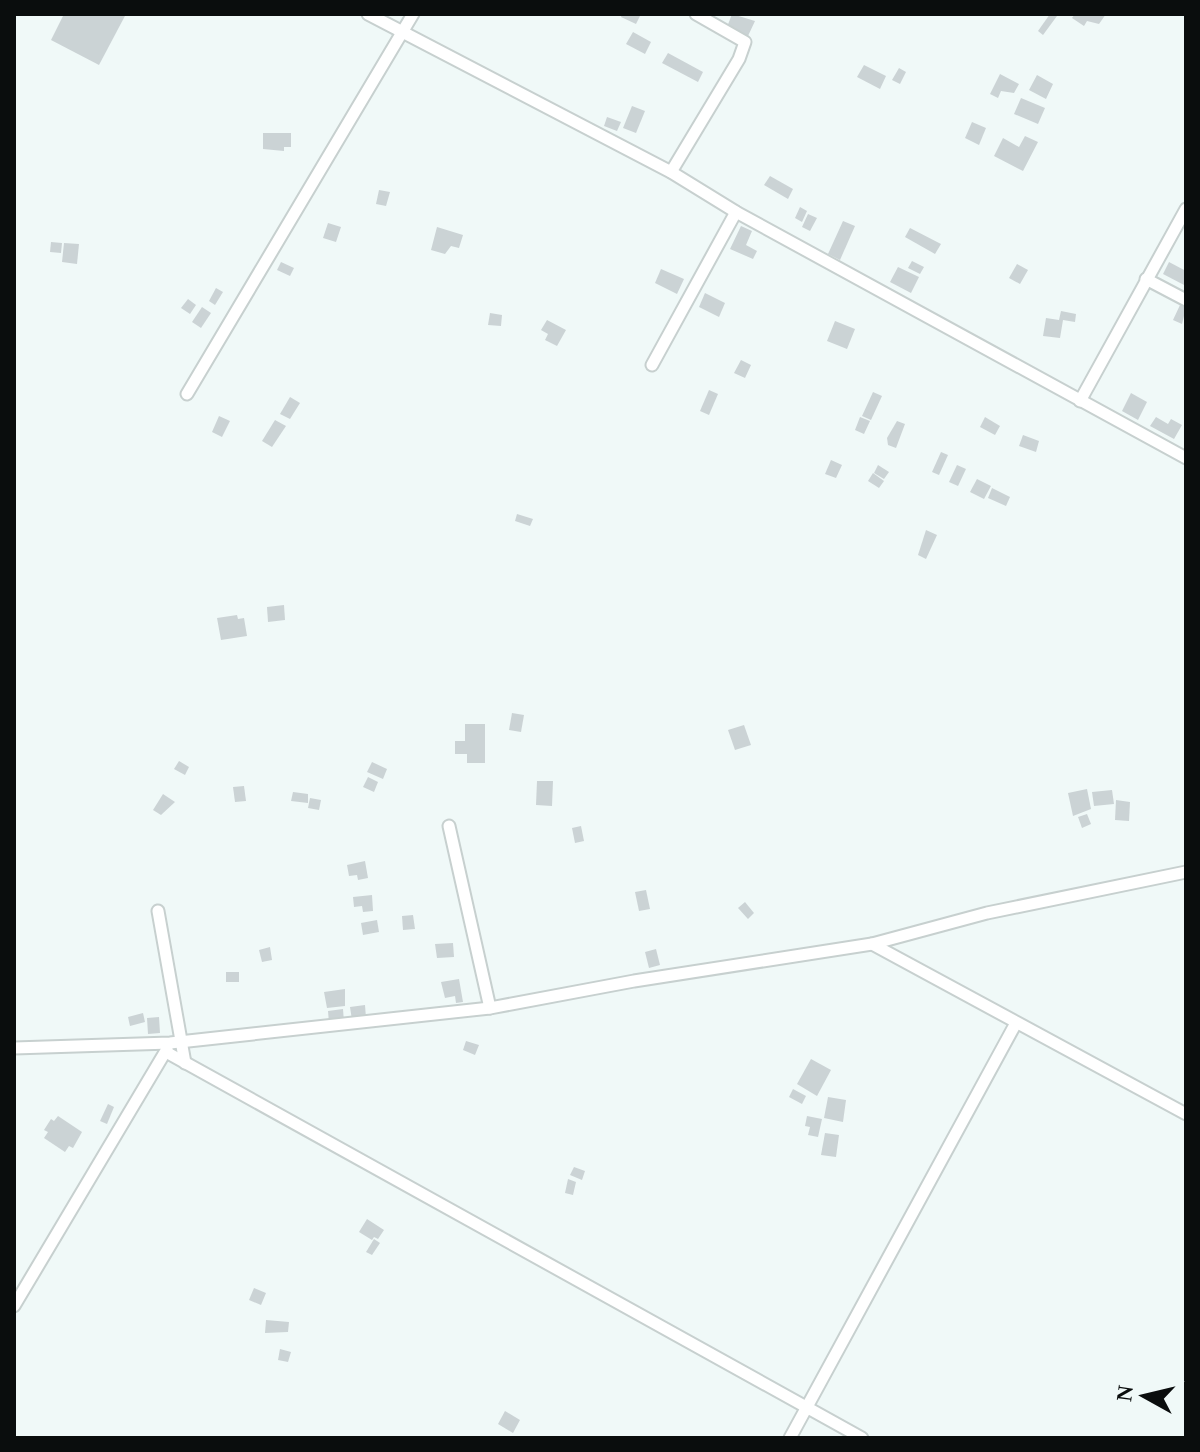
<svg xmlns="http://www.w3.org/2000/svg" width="1200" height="1452" font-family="Georgia,serif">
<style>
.building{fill:#cbd3d5}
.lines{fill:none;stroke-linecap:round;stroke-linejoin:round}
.minor-casing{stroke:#c7d0cf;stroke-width:15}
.minor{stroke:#fff;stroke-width:11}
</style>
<rect width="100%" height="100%" fill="#f0f9f8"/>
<g class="building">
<path d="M64,14H126L99,65L51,40Z"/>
<path d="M622,14H641L636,24L621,17Z"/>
<path d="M732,14L755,21L748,36L727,27Z"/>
<path d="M1050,14L1057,16L1043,35L1038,31Z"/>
<path d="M1075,14H1106L1099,24L1087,21L1084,26L1072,18Z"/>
<path d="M633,32L651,42L645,54L626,44Z"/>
<path d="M668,53L703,72L698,82L662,63Z"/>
<path d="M864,65L886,76L880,89L857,77Z"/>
<path d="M899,68L906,72L900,84L892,80Z"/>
<path d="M1000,74L1019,84L1014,93L1001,91L998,98L990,94Z"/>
<path d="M1037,75L1053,84L1046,99L1029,90Z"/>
<path d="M1021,98L1045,108L1038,124L1014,114Z"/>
<path d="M632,106L645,111L636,133L623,128Z"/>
<path d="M607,117L621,122L617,131L604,126Z"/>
<path d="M972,122L986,128L979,145L965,138Z"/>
<path d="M263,133H291V147H284V151L263,149Z"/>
<path d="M1025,136L1038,142L1023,171L994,156L1003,138L1019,147Z"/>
<path d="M770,176L793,189L788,199L764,185Z"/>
<path d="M379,190L390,192L386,206L376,204Z"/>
<path d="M800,207L807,211L802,222L795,218Z"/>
<path d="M808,214L817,218L810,231L802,227Z"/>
<path d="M843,221L855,226L840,260L828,254Z"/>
<path d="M328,223L341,227L336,242L323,238Z"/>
<path d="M741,226L752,231L746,245L757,251L753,259L730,249Z"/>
<path d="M437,227L463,235L459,248L451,246L445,254L431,250Z"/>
<path d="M910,228L941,244L935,254L905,237Z"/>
<path d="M51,242L62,243L61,253L50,252Z"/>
<path d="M64,243L79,244L77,264L62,262Z"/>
<path d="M912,261L924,267L920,274L908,268Z"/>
<path d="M281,262L294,268L290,276L277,270Z"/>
<path d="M1169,262L1186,271V286L1163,274Z"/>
<path d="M1017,264L1028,270L1020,284L1009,278Z"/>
<path d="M898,267L919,277L911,293L890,282Z"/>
<path d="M661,269L684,279L677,294L655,283Z"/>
<path d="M216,288L223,292L215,305L209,301Z"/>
<path d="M705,293L725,303L719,317L699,307Z"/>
<path d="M188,299L196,305L190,314L181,308Z"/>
<path d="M1180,305L1186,308L1182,324L1173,320Z"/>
<path d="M202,307L211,313L201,328L192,322Z"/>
<path d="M1061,311L1076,314L1075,322L1063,320L1060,338L1043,336L1046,318L1059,320Z"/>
<path d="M490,313L502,315L501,326L488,325Z"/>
<path d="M547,320L566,330L557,346L545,340L548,334L541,330Z"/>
<path d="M835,321L855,329L847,349L827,341Z"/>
<path d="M741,360L751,365L745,378L734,373Z"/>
<path d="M709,390L718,394L709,415L700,411Z"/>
<path d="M873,392L882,396L871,420L862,416Z"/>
<path d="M1131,393L1147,402L1138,420L1122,411Z"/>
<path d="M290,397L300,403L290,419L280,414Z"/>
<path d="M219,416L230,421L222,437L212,432Z"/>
<path d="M860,417L870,421L864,434L855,430Z"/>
<path d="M985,417L1000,426L995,435L980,427Z"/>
<path d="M1156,417L1168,424L1171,419L1182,425L1174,439L1150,426Z"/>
<path d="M275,420L286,426L272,447L262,441Z"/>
<path d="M897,421L905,424L896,448L888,445L887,438Z"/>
<path d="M1023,435L1039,441L1036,452L1019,446Z"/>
<path d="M941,452L948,455L939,475L932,472Z"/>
<path d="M831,460L842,465L836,478L825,474Z"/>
<path d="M878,465L889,472L884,479L874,473Z"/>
<path d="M957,465L966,469L958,486L949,482Z"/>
<path d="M873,473L884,481L879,488L868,481Z"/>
<path d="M977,479L991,486L984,499L970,492Z"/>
<path d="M992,488L1010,497L1006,506L988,498Z"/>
<path d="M517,514L533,519L530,526L515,521Z"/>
<path d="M926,530L937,535L926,559L918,555Z"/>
<path d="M284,605L285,620L268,622L267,607Z"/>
<path d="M237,615L238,619L244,618L247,636L221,640L217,618Z"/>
<path d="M512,713L524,715L521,732L509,730Z"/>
<path d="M465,724H485V763H467V754H455V741H465Z"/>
<path d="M744,725L751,745L735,750L728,730Z"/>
<path d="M179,761L189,767L185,775L174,769Z"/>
<path d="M372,762L387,769L383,779L367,772Z"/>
<path d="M368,777L378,782L374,792L363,787Z"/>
<path d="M537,781H553L552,806L536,805Z"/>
<path d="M244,786L246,801L235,802L233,787Z"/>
<path d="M1087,789L1091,809L1073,816L1068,793Z"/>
<path d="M1112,790L1114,804L1094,806L1092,792Z"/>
<path d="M293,792L308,794V803L291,801Z"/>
<path d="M163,794L175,802L161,815L153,810Z"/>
<path d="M310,798L321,800L319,810L308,808Z"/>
<path d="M1116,800L1130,802L1129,821L1115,820Z"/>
<path d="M1087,814L1091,824L1082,828L1078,817Z"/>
<path d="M581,826L584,841L575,843L572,828Z"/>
<path d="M365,861L368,878L358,880L357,875L349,876L347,865Z"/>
<path d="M646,890L650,909L639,911L635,892Z"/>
<path d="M372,895L373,911L363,912L362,906L354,907L353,897Z"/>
<path d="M745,902L754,913L748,919L738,908Z"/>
<path d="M413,915L415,929L403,930L402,916Z"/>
<path d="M377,920L379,932L363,935L361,923Z"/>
<path d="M453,943L454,957L437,958L435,944Z"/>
<path d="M270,947L272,960L262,962L259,950Z"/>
<path d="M656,949L660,965L649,968L645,952Z"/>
<rect x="226" y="972" width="13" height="10"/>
<path d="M459,979L463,1002L456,1003L455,996L445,998L441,982Z"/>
<path d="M345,989V1006L327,1008L324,992Z"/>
<path d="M365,1005L366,1018L352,1020L350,1007Z"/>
<path d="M343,1009L344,1022L329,1023L328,1011Z"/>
<path d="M143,1013L145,1022L130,1026L128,1017Z"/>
<path d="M159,1017L160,1033L148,1034L147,1018Z"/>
<path d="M466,1041L479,1045L475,1055L463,1050Z"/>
<path d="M811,1059L831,1070L817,1096L797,1084Z"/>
<path d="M793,1089L806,1096L802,1104L789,1097Z"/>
<path d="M828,1097L846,1100L843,1122L824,1118Z"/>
<path d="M108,1104L114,1107L107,1124L100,1121Z"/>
<path d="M58,1116L82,1132L73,1148L69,1146L65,1152L44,1138L48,1132L44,1130L51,1119L54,1121Z"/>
<path d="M807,1116L822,1119L818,1137L808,1135L810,1127L805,1126Z"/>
<path d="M825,1133L839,1135L836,1157L821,1155Z"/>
<path d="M574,1167L585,1171L582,1180L570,1175Z"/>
<path d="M568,1179L576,1182L573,1195L565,1193Z"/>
<path d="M367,1219L384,1230L378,1239L374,1237L372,1240L359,1232Z"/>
<path d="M374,1239L380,1243L372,1255L366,1252Z"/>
<path d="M254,1288L266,1293L261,1305L249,1300Z"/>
<path d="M266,1320L289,1322L288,1332L265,1333Z"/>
<path d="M280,1349L291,1352L288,1362L278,1360Z"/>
<path d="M505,1411L520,1420L513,1433L498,1424Z"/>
</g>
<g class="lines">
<g class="minor-casing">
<g id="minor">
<path d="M368,14L671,172L736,212L1186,458"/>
<path d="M671,172L739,59L745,42L696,14"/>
<path d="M1146,279L1186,300"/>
<path d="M652,365L736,212"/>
<path d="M187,394L413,14"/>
<path d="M1080,401L1186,209"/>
<path d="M449,826L490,1008"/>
<path d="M158,911L185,1063"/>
<path d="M872,944L1186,1114"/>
<path d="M14,1048L170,1043L490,1008L634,981L872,944L987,913L1186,872"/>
<path d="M166,1052L862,1438"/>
<path d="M14,1306L167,1049"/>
<path d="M790,1438L1016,1023"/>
</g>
</g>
<use href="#minor" class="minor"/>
</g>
<rect width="1200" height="1452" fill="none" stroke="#0a0d0d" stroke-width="32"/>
<g transform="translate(1144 1396) rotate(278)" stroke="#f0f9f8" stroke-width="6" paint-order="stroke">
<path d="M0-6L14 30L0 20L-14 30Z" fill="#0a0d0d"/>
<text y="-12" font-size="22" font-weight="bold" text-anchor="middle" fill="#0a0d0d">N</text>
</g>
</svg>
